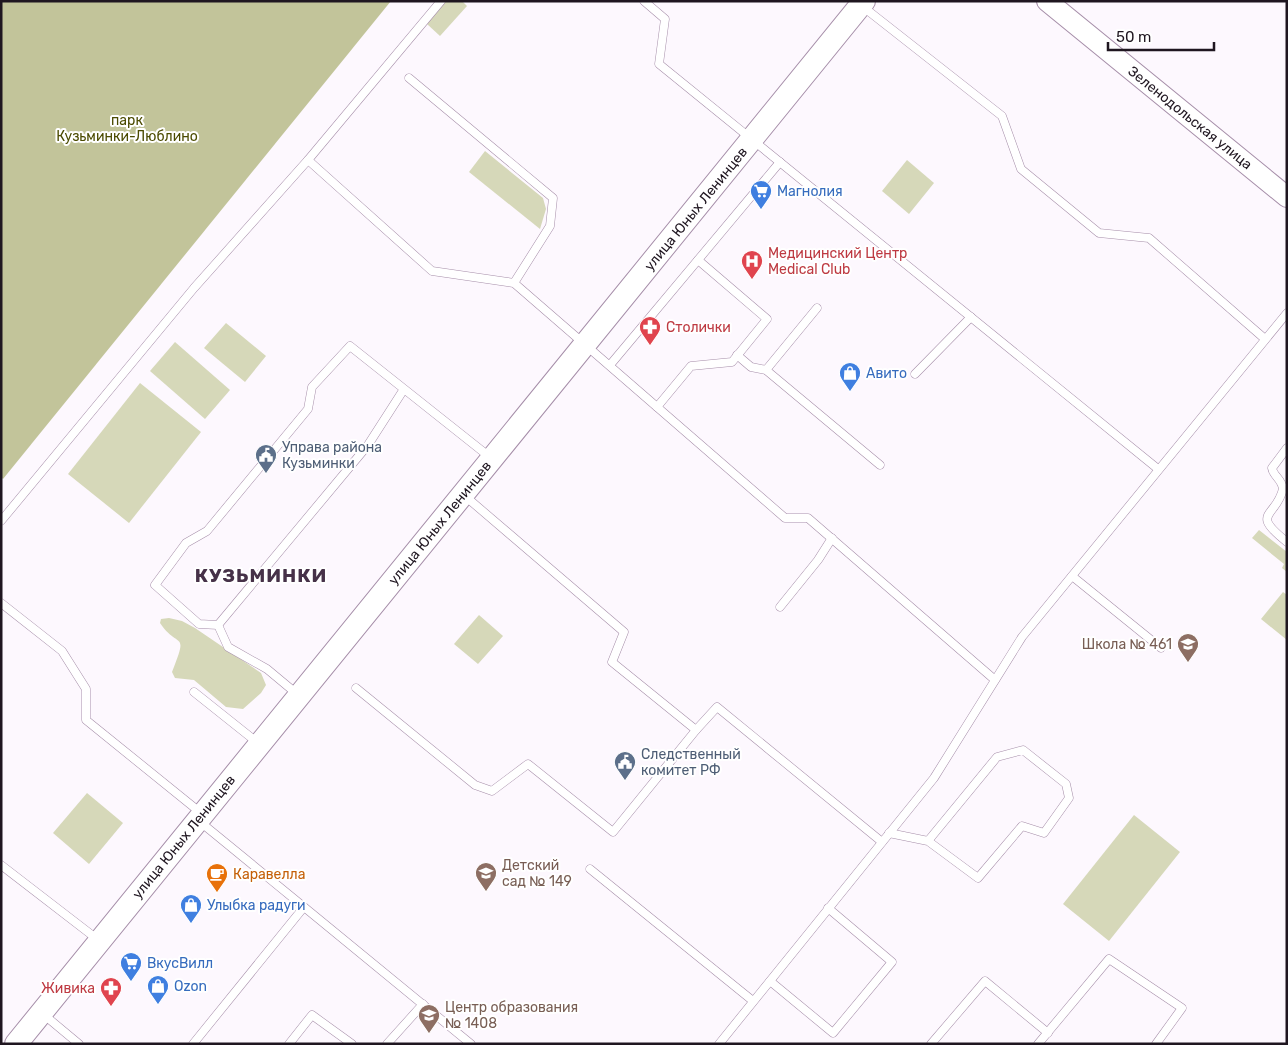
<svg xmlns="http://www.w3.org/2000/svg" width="1288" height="1045" font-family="Rubik,sans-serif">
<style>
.green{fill:#d6d8b9}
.forest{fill:#c2c49a}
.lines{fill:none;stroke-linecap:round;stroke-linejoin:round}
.service-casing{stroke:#a68ea9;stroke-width:9}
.tertiary-casing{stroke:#a68ea9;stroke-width:22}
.secondary-casing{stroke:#a68ea9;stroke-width:24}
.service{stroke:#fff;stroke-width:8}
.tertiary{stroke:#fff;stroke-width:20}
.secondary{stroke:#fff;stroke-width:22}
.labels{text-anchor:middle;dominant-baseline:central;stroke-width:4;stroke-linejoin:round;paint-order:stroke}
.street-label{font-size:14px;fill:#1f1620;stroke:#fff}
.park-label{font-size:14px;fill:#4b4b01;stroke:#fff}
.shop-label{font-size:14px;fill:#366cbe;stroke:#fff;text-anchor:start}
.health-label{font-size:14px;fill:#be3a42;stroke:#fff;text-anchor:start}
.service-label{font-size:14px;fill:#4e5e75;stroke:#fff;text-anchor:start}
.education-label{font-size:14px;fill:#785e54;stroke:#fff;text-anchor:start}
.food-label{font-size:14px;fill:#c56008;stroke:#fff;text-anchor:start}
.district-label{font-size:19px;font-weight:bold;letter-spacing:1px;fill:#463148;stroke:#fff}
</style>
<rect width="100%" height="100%" fill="#fdf8fe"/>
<g class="green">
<path d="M446,1H462L467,6L440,36L427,24Z"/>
<path d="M485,151L543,198L546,209L540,229L469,172Z"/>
<path d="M907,160L934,183L909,214L882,191Z"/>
<path d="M226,323L266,356L245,382L204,348Z"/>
<path d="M175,342L230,390L205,419L150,371Z"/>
<path d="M140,383L201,432L129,523L68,474Z"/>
<path d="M1259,530L1287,552V572L1282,568L1284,564L1252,538Z"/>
<path d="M1283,592L1287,595V640L1261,619Z"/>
<path d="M479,615L503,636L478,664L454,644Z"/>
<path d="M169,618L182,621L195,628L261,673L266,685L261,693L243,709L226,707L194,680L175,678L172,672C189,629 178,650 160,623L161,619Z"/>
<path d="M87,793L123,823L89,864L53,833Z"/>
<path d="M1134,815L1180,852L1109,941L1063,904Z"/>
</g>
<path class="forest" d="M1,1H391L3,479L1,477Z"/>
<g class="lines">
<g class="service-casing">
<g id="service">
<path d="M441,1L308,160L432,271L514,283L785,518H808L995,680"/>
<path d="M644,1L665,19L659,64L1158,469"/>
<path d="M862,6L1002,116L1021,169L1099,233L1149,238L1265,339"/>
<path d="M409,78L553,198L550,226L514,283"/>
<path d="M737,355L751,367L766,370L880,465"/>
<path d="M610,365L780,162"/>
<path d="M766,370L817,308"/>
<path d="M915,374L971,317"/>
<path d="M404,389L368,445L218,625L199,624L155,585L186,543L207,531L308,409L312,387L350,346L491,458"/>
<path d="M657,407L691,366L732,362L767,319L698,260"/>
<path d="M1287,448L1272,468C1273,476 1282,479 1283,489C1276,518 1249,512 1287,542"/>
<path d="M1,521L194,288L308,160"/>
<path d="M1072,576L1161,648"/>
<path d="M1,603L62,651L86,689V720L201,813"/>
<path d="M780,607L818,560L832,538"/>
<path d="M218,625L228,647L267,669L297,694"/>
<path d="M356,688L475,785L492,791L528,764L613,832L696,730L612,662L624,632L465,496"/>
<path d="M194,692L258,743"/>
<path d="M696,730L717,707L882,842"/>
<path d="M889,833L928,841L978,878L1022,826L1044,833L1069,798L1066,784L1023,750L997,757L928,841"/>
<path d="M1,865L97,939"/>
<path d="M590,869L753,1001"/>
<path d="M304,907L471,1044"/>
<path d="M770,981L833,1033L892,962L828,908"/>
<path d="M43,1014L79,1044"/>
<path d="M193,1044L304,907L199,821"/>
<path d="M289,1044L312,1015L352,1044"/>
<path d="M387,1044L423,1004"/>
<path d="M719,1044L934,778L1022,637L1287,313"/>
<path d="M931,1044L985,981L1048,1033"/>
<path d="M1038,1044L1109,959L1182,1008L1156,1044"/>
</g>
</g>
<g class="tertiary-casing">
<path id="tertiary" d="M1047,1L1287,197"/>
</g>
<g class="secondary-casing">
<path id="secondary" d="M16,1044L864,1"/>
</g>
<use href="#service" class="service"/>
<use href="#tertiary" class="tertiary"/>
<use href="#secondary" class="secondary"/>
</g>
<defs>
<g id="supermarket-pin" transform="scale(1.125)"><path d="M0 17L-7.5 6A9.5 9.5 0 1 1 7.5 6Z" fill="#3f7fe0" stroke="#fff"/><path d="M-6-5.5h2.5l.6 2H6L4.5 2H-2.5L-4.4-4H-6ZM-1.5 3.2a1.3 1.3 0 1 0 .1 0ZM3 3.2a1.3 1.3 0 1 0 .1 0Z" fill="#fff"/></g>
<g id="hospital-pin" transform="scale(1.125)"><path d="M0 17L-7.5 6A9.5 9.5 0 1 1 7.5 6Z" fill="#e0444e" stroke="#fff"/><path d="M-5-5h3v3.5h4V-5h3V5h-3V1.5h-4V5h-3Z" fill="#fff"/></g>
<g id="pharmacy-pin" transform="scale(1.125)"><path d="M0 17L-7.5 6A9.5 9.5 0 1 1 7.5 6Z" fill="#e0444e" stroke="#fff"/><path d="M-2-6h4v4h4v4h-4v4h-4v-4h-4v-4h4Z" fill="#fff"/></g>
<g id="shop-pin" transform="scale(1.125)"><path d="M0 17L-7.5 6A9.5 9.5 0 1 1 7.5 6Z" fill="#3f7fe0" stroke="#fff"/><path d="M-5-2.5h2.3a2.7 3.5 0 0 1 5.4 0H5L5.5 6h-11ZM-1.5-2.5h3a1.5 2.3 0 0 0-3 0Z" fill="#fff"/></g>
<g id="civic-pin" transform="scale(1.125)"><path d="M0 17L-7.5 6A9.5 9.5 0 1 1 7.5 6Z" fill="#5c6f8a" stroke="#fff"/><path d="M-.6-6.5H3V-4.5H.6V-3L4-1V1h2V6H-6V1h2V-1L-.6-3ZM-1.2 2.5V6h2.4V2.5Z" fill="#fff"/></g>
<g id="school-pin" transform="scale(1.125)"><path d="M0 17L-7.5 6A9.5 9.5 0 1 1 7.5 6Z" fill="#8d6e63" stroke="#fff"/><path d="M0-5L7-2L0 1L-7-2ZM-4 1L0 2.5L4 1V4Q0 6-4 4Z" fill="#fff"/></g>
<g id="cafe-pin" transform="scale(1.125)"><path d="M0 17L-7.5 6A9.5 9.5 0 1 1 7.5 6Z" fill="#e8710a" stroke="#fff"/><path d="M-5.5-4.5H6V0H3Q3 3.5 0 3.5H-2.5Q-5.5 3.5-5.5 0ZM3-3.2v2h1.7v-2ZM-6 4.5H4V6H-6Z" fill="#fff"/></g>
</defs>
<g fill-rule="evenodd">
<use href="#supermarket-pin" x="761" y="191"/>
<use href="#hospital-pin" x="752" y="261"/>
<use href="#pharmacy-pin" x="650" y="327"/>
<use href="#shop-pin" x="850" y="373"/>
<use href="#civic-pin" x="266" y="455"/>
<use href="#school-pin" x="1188" y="644"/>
<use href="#civic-pin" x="625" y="762"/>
<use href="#school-pin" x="486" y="873"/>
<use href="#cafe-pin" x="217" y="874"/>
<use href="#shop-pin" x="191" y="905"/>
<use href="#supermarket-pin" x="131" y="963"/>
<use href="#shop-pin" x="158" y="986"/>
<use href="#pharmacy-pin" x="111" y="988"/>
<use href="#school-pin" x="429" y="1015"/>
</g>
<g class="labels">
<g class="street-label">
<text transform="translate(1190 118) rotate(39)">Зеленодольская улица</text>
<text transform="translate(696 209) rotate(-51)">улица Юных Ленинцев</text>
<text transform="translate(440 523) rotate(-51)">улица Юных Ленинцев</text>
<text transform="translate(184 837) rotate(-51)">улица Юных Ленинцев</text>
</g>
<g class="park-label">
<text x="127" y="120">парк<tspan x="127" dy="16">Кузьминки-Люблино</tspan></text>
</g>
<g class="shop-label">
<text x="777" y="191">Магнолия</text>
<text x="866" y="373">Авито</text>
<text x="207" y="905">Улыбка радуги</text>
<text x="147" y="963">ВкусВилл</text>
<text x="174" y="986">Ozon</text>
</g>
<g class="health-label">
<text x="768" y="253">Медицинский Центр<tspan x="768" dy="16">Medical Club</tspan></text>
<text x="666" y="327">Столички</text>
<text x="95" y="988" text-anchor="end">Живика</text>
</g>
<g class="service-label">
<text x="282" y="447">Управа района<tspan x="282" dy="16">Кузьминки</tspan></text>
<text x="641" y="754">Следственный<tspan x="641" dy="16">комитет РФ</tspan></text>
</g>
<g class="education-label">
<text x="1172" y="644" text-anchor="end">Школа № 461</text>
<text x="502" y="865">Детский<tspan x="502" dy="16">сад № 149</tspan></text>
<text x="445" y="1007">Центр образования<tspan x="445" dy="16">№ 1408</tspan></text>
</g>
<g class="food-label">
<text x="233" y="874">Каравелла</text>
</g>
<g class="district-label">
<text x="261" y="575">КУЗЬМИНКИ</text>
</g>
</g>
<rect width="1288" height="1045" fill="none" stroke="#1f1620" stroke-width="5"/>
<path d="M1108 42v8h106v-8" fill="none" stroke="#1f1620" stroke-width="2.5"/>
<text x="1116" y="42" font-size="15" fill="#1f1620" stroke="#ffffff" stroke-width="4" paint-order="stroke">50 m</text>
</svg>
